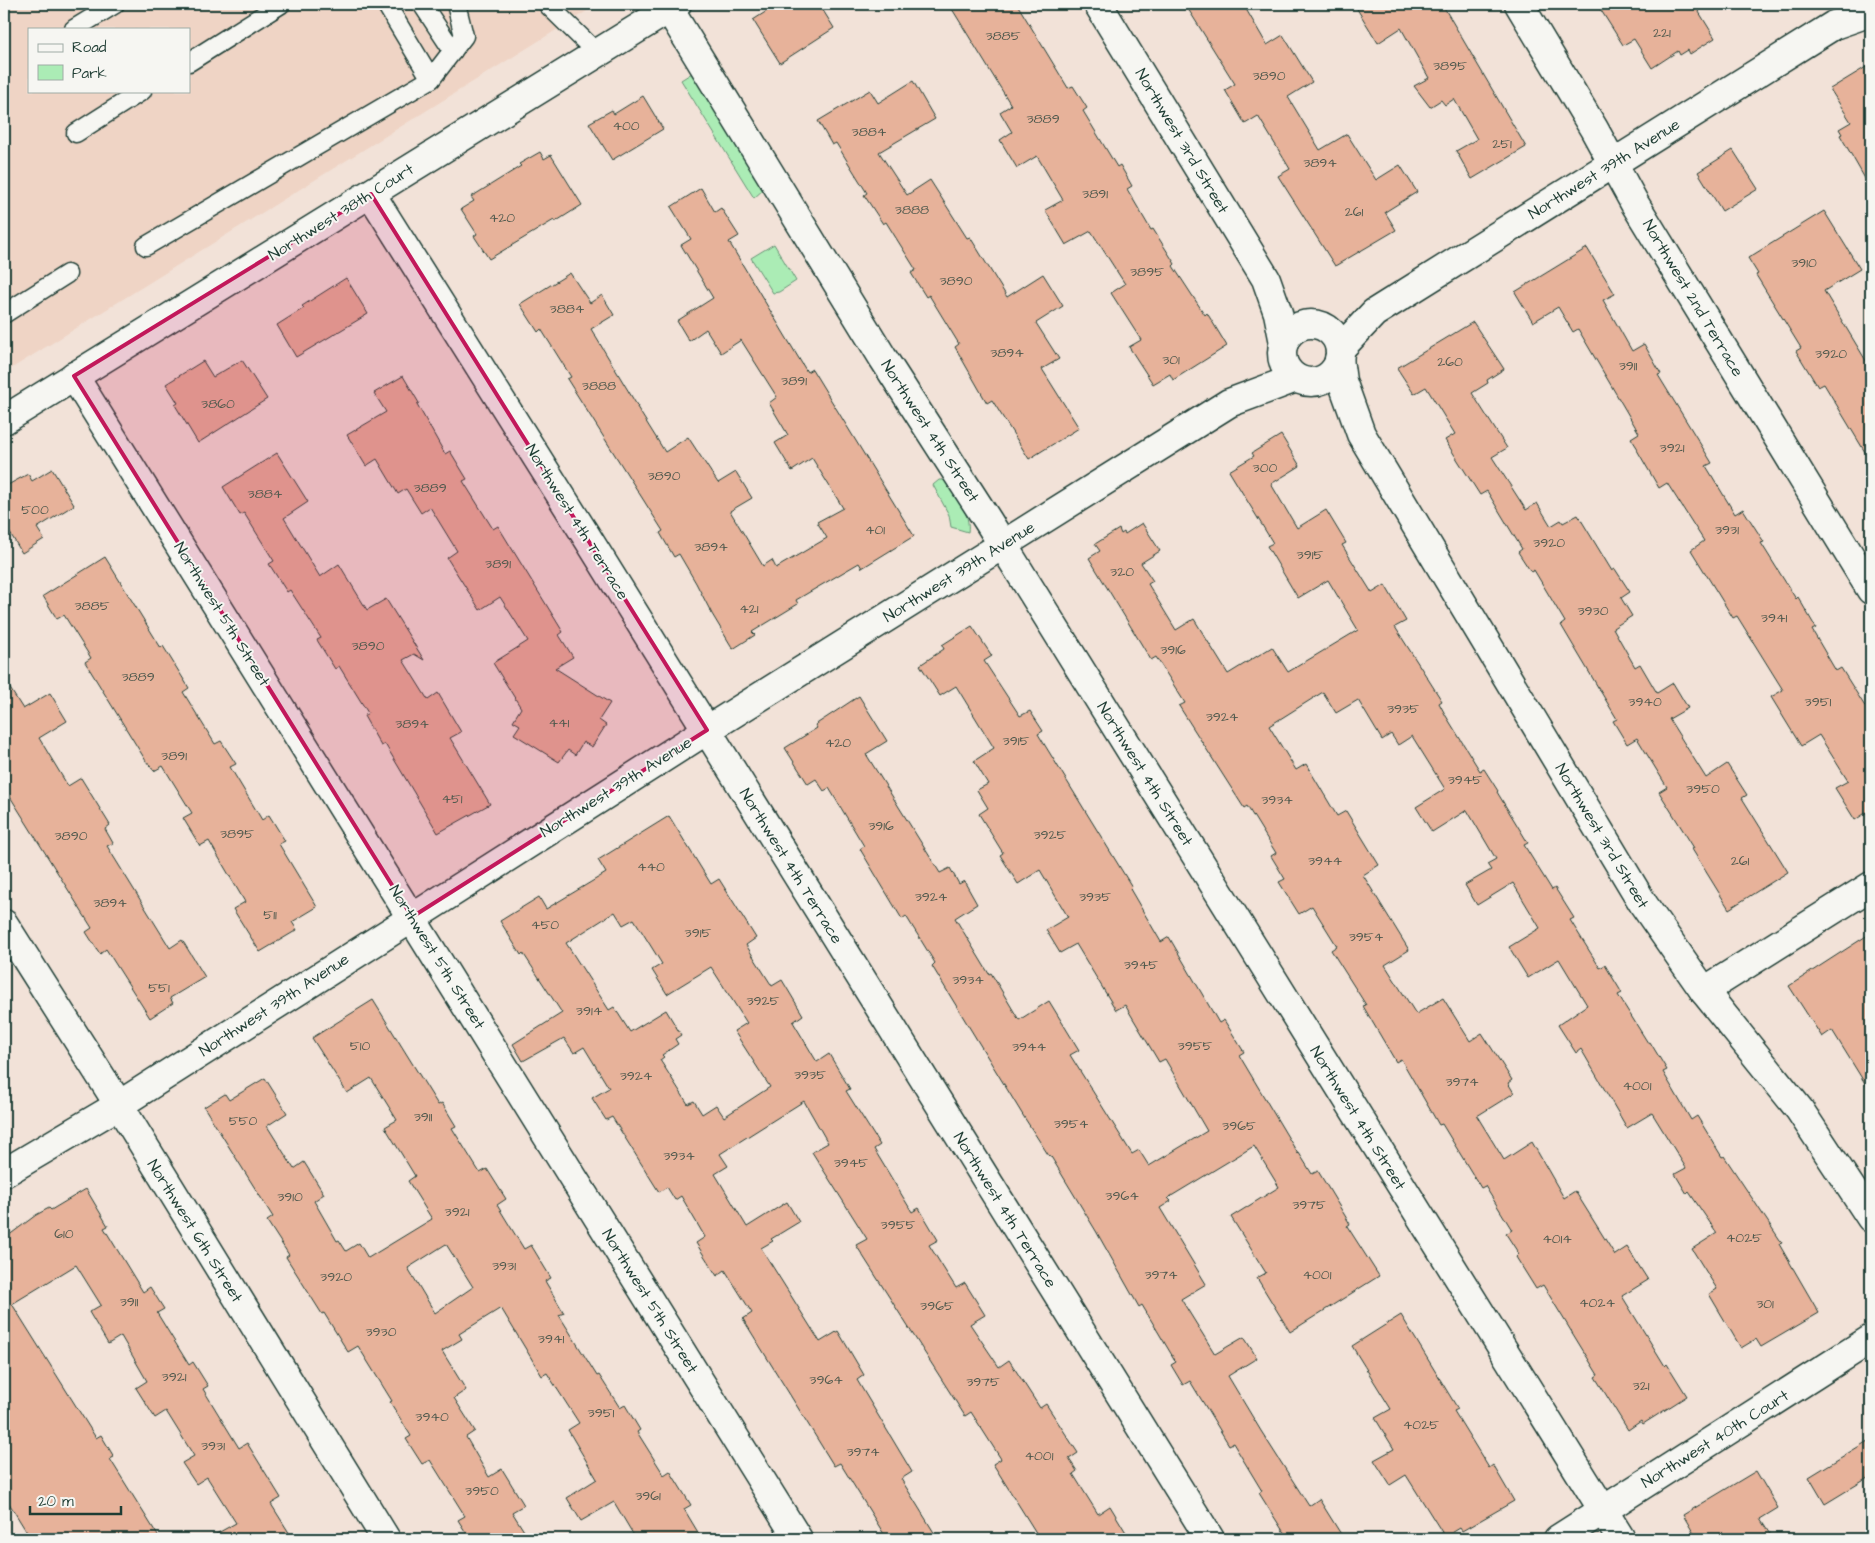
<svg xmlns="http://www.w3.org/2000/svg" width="1875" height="1543" font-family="'Architects Daughter',sans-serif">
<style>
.built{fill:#efd4c5;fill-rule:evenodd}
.green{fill:#abecb5;stroke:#659474}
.building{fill:#e7b29a;stroke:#1f3d34;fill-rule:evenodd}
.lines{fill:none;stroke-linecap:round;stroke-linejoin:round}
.lane-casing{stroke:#1f3d34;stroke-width:21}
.street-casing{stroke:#1f3d34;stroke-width:31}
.lane{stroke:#f6f6f2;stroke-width:18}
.street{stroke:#f6f6f2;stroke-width:28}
.marked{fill:#c2185b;fill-opacity:0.2;stroke:#c2185b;stroke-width:4;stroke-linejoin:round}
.labels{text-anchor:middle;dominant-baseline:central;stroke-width:4;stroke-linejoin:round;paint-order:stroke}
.number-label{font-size:14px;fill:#515a4e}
.street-label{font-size:16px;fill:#1f3d34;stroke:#f6f6f2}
</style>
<rect width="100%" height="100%" fill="#f2e2d8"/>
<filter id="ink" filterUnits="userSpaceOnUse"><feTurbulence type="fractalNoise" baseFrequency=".02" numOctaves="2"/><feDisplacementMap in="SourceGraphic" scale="10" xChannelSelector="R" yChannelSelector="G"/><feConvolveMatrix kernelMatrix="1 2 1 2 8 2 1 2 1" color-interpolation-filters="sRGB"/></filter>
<g filter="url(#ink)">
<path class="built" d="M4,4H598L4,373ZM29,29H189V91H29Z"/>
<g class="green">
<path d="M692,73L764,189L754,198L681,80Z"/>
<path d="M774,244L796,281L779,292L773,293L751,258Z"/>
<path d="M939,480H947C956,496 971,514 968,532L951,527L949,515L933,485Z"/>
</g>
<g class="building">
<path d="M778,4H819L834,28L780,63L753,20Z"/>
<path d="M949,4H1017L1068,88L1073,86L1087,108L1083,111L1117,167L1120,165L1132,186L1127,189L1151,230L1153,229L1175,264L1173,266L1205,315L1207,313L1227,346L1173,380L1170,374L1153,384L1129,347L1141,340L1111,293L1125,284L1091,231L1066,245L1045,210L1063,200L1037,156L1017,168L1000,140L1012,132L1000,112L1011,105Z"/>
<path d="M1185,4H1243L1267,45L1283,35L1312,82L1288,97L1320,150L1347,134L1376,180L1400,165L1417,192L1385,212L1396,230L1335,266L1278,176L1290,169L1258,116L1245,124L1225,90L1235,84Z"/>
<path d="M1354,4H1442L1526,147L1472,179L1456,151L1477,139L1454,99L1445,105L1441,100L1430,107L1414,86L1429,78L1401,28L1378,43Z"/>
<path d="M1597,4H1694L1715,38L1690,54L1688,50L1680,55L1678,51L1652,68L1634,39L1623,45Z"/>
<path d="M1871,64V189L1840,135L1842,134L1839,129L1851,122L1830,89Z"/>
<path d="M913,81L935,119L879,152L907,195L930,180L967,238L970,237L1007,297L1043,274L1063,306L1036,323L1059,359L1042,369L1079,428L1029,459L992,400L987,403L955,347L959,344L929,295L926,297L911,273L916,270L886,222L883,224L864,195L867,193L836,143L832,145L818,121L870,90L878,103Z"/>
<path d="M643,96L663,129L612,160L589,123L612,110L614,114Z"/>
<path d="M1733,150L1758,189L1722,211L1698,172Z"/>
<path d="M540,152L544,159L551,155L582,205L555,222L554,220L489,259L474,236L477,234L461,209L474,201L471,197L521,166L519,164Z"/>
<path d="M701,188L715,212L721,208L739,236L729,242L807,372L812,369L914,536L862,568L859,563L796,600L798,604L752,632L755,635L733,649L712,614L696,583L679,554L674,557L660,533L663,531L567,379L571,377L541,329L538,332L520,304L570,273L590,303L602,295L614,315L591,329L638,407H637L665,452L688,437L718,483L736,472L752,498L730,511L763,566L772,560L776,568L827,538L817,522L843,508L812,458L792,471L775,443L788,435L769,403L777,397L741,340L721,353L706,329L689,341L677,321L713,298L681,245L691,239L671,207Z"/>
<path d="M1824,211L1860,269L1824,291L1871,369V462L1824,384L1818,387L1796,351L1801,348L1756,275L1758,274L1748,258Z"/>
<path d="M1587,248L1615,294L1603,300L1632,351L1644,344L1661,374L1658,375L1712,463L1706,466L1735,514L1743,509L1764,542L1761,543L1796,599L1798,597L1816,628L1812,630L1836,671L1841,668L1871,716V819L1867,812L1855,820L1835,788L1848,781L1819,735L1801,746L1771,697L1783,690L1737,616L1733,618L1691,550L1704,541L1667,483L1659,488L1637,450L1638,449L1631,438L1639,433L1578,329L1573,332L1558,307L1533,322L1515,292Z"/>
<path d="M346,278L368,314L296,357L277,325L304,308L302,306Z"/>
<path d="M1473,322L1504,369L1487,380L1488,383L1472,393L1507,448L1492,457L1526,510L1537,503L1551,526L1561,520L1563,523L1578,515L1612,571L1615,569L1630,592L1621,598L1632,616L1613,628L1635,667L1640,664L1657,693L1673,683L1688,708L1669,719L1706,778L1727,764L1747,795L1742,798L1788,872L1729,909L1692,849L1694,848L1659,792L1667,787L1637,738L1627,744L1613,721L1617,719L1561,625L1565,622L1534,570L1531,572L1518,552L1522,549L1487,491L1480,495L1445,440L1455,434L1426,387L1414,394L1397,368Z"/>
<path d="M242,360L267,399L198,443L175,405L178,403L166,384L203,361L213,377Z"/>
<path d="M403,376L419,403L417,404L445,454L450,451L467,479L463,481L493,529L498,526L563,632L559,635L573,657L555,668L610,703L599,720L606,725L592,747L583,742L575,755L568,750L559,762L514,734L520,725L513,721L521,708L493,663L528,641L500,597L480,610L447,558L457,551L430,507L421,513L406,489L398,494L377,459L366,466L347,435L386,412L374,393Z"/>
<path d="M1281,435L1300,466L1271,484L1297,528L1326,510L1346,543L1342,545L1372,593L1385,585L1406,621L1395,627L1442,701L1439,703L1446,716L1480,771L1484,769L1498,791L1497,792L1528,843L1524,845L1552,890L1555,888L1574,918L1570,920L1600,968L1605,965L1622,993L1618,995L1648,1043L1650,1042L1667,1070L1663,1072L1691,1120L1697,1116L1722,1157L1724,1156L1782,1243L1779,1244L1819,1313L1761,1347L1756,1339L1741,1348L1709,1294L1717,1289L1692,1249L1717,1233L1689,1192L1687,1194L1675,1174L1686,1168L1652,1113L1627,1128L1581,1049L1576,1053L1558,1025L1587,1005L1559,959L1528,978L1509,947L1540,928L1513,883L1477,905L1465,885L1491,870L1487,864L1496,859L1467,810L1432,832L1416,807L1445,789L1412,736L1398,745L1391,734L1382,740L1358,700L1336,713L1323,692L1269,726L1296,770L1306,764L1337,816L1346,811L1379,865L1363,875L1409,950L1385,965L1416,1014L1443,998L1470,1041L1482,1033L1512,1080L1508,1083L1514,1093L1477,1116L1504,1160L1532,1142L1564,1198L1575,1191L1615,1255L1627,1247L1648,1280L1622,1296L1665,1366L1667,1364L1687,1396L1643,1424L1641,1421L1628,1430L1595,1377L1598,1375L1543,1285L1536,1289L1516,1257L1519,1254L1506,1234L1512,1230L1485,1186L1481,1188L1442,1124L1439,1125L1401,1059L1396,1062L1363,1006L1366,1005L1331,950L1337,946L1312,906L1299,914L1279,882L1285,879L1271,856L1276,853L1247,806L1244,808L1179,706L1185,703L1156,657L1151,660L1089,558L1100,551L1095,544L1119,529L1121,534L1124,532L1125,534L1142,523L1160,551L1141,563L1153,581L1148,584L1176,630L1194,619L1228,674L1272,647L1288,672L1358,630L1328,580L1298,598L1267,546L1273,543L1229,471L1254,456L1252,453Z"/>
<path d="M277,453L308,502L284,518L320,577L339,564L367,610L386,599L424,660L414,654L403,660L428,700L438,693L461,732L450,738L490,804L438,833L385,744L381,746L364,716L368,713L339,666L335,669L317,640L321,638L290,590L287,592L269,564L274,561L244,513L240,515L223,487Z"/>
<path d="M52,469L74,505L37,528L44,539L22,553L4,523V487L28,474L32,481Z"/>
<path d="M105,557L161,648L163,646L189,688L183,692L215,744L221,741L236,764L230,767L262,820L269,815L285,841L279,844L317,907L292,922L297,930L260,952L233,909L245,902L209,841L200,846L183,818L192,813L163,766L154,771L146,761L85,662L91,658L64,615L57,619L43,596Z"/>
<path d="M972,626L992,656L984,661L1020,716L1030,711L1043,731L1038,734L1132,887L1130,889L1161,942L1169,937L1219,1023L1224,1020L1244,1052L1239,1055L1298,1154L1299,1153L1312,1174L1318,1171L1350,1224L1347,1226L1379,1276L1290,1332L1257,1278L1266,1273L1231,1217L1279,1187L1254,1146L1168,1198L1171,1201L1160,1208L1206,1284L1181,1299L1215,1354L1244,1337L1257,1358L1228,1376L1261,1431L1309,1506L1319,1499L1344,1539H1288L1259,1493L1262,1491L1233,1443L1229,1445L1190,1381L1183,1385L1171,1365L1176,1362L1142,1305L1139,1307L1096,1231L1050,1155L1049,1156L1024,1117L932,966L935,963L906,916L902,919L860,849L864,846L829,788L824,791L816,779L808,784L785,748L817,728L815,725L859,696L887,741L866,754L940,873L950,868L959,884L964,881L977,904L955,918L989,974L991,973L1019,1020L1049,1001L1079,1050L1070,1055L1132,1154L1139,1150L1149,1166L1207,1131L1165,1059L1159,1062L1125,1005L1116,1010L1076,944L1060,953L1046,930L1068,917L1040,870L1018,884L1000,855L1003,853L979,814L988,808L977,790L988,784L974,761L994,748L956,686L940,696L920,665L944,649L942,645Z"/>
<path d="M4,679L23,709L50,693L67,721L39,738L68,786L81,778L110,825L105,829L113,843L107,846L170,948L182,940L205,977L170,998L173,1003L150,1018L106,949L100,954L86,932L92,928L4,787Z"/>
<path d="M669,816L711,884L719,879L756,938L746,945L772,986L782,980L803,1015L793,1022L817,1062L829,1054L850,1089L846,1091L880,1145L874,1149L912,1212L919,1208L938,1240L929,1245L956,1288L965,1283L985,1315L970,1324L999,1367L1009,1360L1040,1408L1046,1404L1078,1453L1069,1459L1077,1471L1073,1474L1098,1514L1110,1506L1130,1539H1040L993,1464L1001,1459L971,1412L965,1416L856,1245L867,1239L812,1152L828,1143L804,1101L720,1154L728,1166L715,1174L747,1227L787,1202L799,1222L771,1239L773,1241L761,1248L820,1342L838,1331L864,1375L857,1380L912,1472L901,1479L938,1539H887L840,1463L834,1466L743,1319L752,1313L725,1270L717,1276L696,1243L705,1237L681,1196L675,1200L667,1187L659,1192L612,1117L606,1120L592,1098L609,1088L584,1047L574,1053L564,1038L523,1061L513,1044L562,1013L523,953L521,955L500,921L539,897L546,909L606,873L598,860ZM615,912L623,925L634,919L662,964L652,970L667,994L711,967L747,1023L734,1031L770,1087L724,1117L716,1105L702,1114L694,1101L688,1104L660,1060L664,1057L662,1055L678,1044L675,1039L681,1035L666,1010L630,1032L614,1007L609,1010L566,943Z"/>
<path d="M1871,933V1093L1832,1030L1822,1037L1789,986Z"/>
<path d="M373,1000L438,1105L442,1103L456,1126L452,1128L480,1173L487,1169L506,1199L497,1205L524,1249L531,1245L551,1278L545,1281L564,1313L559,1315L597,1376L599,1375L620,1408L625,1405L640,1430L637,1432L664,1475L670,1471L691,1505L684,1509L702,1539H636L614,1502L581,1521L567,1498L597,1479L568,1430L579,1423L547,1373L542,1376L501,1308L459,1334L462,1339L442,1351L466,1390L454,1398L475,1431L466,1437L489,1477L502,1469L524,1505L512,1512L529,1539H470L458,1520L465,1516L430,1460L422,1464L406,1439L411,1436L390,1402L392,1401L358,1346L348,1352L324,1313L322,1314L286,1257L289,1255L267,1221L273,1217L204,1107L225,1094L229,1100L265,1078L287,1113L267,1126L294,1169L304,1162L324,1194L314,1201L337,1241L339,1240L346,1251L359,1243L368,1258L432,1219L408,1181L415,1176L385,1127L397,1120L371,1078L347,1093L312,1038ZM446,1244L473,1287L435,1313L408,1268Z"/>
<path d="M86,1189L108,1226L104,1228L143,1292L150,1287L164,1309L157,1313L189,1365L193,1362L208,1386L203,1389L239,1448L247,1443L281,1498L271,1504L293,1539H207L236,1523L207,1477L196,1484L182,1463L194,1456L166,1411L155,1418L136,1388L147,1381L121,1336L108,1344L89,1312L101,1305L76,1265L12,1304L96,1438L101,1435L114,1457L110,1459L160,1539H31L4,1495V1239L36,1215L49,1208L51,1210Z"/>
<path d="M1401,1315L1458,1409L1454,1411L1489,1468L1493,1465L1514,1501L1462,1531L1460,1528L1445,1537L1406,1475L1390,1485L1374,1460L1394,1449L1375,1418L1391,1409L1352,1346Z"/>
<path d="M1871,1439V1476L1825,1504L1809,1477Z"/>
<path d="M1756,1471L1778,1508L1760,1519L1773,1539H1697L1683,1515Z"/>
</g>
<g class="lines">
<g class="lane-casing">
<g id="lane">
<path d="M386,4L431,79"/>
<path d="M422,4L453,51"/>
<path d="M548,5L597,53"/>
<path d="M74,29L115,4"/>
<path d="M189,62L281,4"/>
<path d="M76,133L142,91"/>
<path d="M146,246L431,79L464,36L456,4"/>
<path d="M4,314L67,274"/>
</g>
</g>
<g class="street-casing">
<g id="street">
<path d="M1098,4L1266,279L1278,313L1284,343"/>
<path d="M1519,4L1594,129L1635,204L1871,590"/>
<path d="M669,9L883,358L988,521L1621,1539"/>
<path d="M371,194L585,534L1210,1539"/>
<circle cx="1311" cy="353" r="29"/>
<path d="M1340,349L1374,313L1834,25L1871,12"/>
<path d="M1339,359L1342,381L1361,434L1644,905L1704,991L1799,1109L1871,1218"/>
<path d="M74,376L798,1539"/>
<path d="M4,420L677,4"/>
<path d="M4,924L119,1105L386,1539"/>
<path d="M1704,991L1871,886"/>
<path d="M4,1173L119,1105L707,730L1229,403L1296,378"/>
<path d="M1558,1539L1871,1339"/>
</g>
</g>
<use href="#lane" class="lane"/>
<use href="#street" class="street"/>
</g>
</g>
<path class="marked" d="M371,194L707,730L412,917L74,376Z"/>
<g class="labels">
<g class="number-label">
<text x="1662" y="33">221</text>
<text x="1003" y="36">3885</text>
<text x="1450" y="66">3895</text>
<text x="1269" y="76">3890</text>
<text x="1043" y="119">3889</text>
<text x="626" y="126">400</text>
<text x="869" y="132">3884</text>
<text x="1502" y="144">251</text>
<text x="1320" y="163">3894</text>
<text x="1095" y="194">3891</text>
<text x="912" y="210">3888</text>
<text x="1354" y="212">261</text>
<text x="502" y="218">420</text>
<text x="1804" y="263">3910</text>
<text x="1147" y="272">3895</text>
<text x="956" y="281">3890</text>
<text x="567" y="309">3884</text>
<text x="1007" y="353">3894</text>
<text x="1831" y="354">3920</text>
<text x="1171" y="360">301</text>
<text x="1450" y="362">260</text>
<text x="1628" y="366">3911</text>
<text x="794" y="381">3891</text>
<text x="599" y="386">3888</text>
<text x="218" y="404">3860</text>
<text x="1672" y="448">3921</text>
<text x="1265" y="468">300</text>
<text x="664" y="476">3890</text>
<text x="430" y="488">3889</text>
<text x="265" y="494">3884</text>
<text x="35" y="510">500</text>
<text x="875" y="530">401</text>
<text x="1727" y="530">3931</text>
<text x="1549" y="543">3920</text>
<text x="711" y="547">3894</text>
<text x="1310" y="555">3915</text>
<text x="498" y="564">3891</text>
<text x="1122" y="572">320</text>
<text x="92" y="606">3885</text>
<text x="749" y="609">421</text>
<text x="1593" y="611">3930</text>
<text x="1774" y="618">3941</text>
<text x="368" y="646">3890</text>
<text x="1173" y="650">3916</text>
<text x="138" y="677">3889</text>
<text x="1645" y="702">3940</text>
<text x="1818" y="702">3951</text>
<text x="1403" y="709">3935</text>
<text x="1222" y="717">3924</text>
<text x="559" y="723">441</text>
<text x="412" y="724">3894</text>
<text x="1016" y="741">3915</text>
<text x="838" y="743">420</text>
<text x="174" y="756">3891</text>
<text x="1465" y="780">3945</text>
<text x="1703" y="789">3950</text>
<text x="452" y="799">451</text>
<text x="1277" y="800">3934</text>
<text x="881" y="826">3916</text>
<text x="237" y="834">3895</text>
<text x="1050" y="835">3925</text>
<text x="71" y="836">3890</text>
<text x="1325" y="861">3944</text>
<text x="1740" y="861">261</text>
<text x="651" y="867">440</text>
<text x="931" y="897">3924</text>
<text x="1095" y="897">3935</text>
<text x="110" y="903">3894</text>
<text x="270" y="915">511</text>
<text x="545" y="925">450</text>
<text x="698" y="933">3915</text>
<text x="1366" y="937">3954</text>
<text x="1141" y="965">3945</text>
<text x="968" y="980">3934</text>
<text x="159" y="988">551</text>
<text x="763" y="1001">3925</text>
<text x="589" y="1011">3914</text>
<text x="360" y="1046">510</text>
<text x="1195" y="1046">3955</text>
<text x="1029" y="1047">3944</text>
<text x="810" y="1075">3935</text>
<text x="636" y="1076">3924</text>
<text x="1462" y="1082">3974</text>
<text x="1637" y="1086">4001</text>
<text x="423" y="1117">3911</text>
<text x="243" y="1121">550</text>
<text x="1071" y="1124">3954</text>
<text x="1239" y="1126">3965</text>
<text x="679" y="1156">3934</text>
<text x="851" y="1163">3945</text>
<text x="1122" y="1196">3964</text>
<text x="290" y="1197">3910</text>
<text x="1309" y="1205">3975</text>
<text x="457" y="1212">3921</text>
<text x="898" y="1225">3955</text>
<text x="64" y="1234">610</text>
<text x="1744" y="1238">4025</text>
<text x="1557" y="1239">4014</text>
<text x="504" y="1266">3931</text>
<text x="1161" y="1275">3974</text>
<text x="1317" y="1275">4001</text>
<text x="336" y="1277">3920</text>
<text x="129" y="1302">3911</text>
<text x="1597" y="1303">4024</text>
<text x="1765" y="1304">301</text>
<text x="937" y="1306">3965</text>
<text x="381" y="1332">3930</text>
<text x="551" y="1339">3941</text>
<text x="174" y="1377">3921</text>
<text x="826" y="1380">3964</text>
<text x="983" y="1382">3975</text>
<text x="1641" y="1386">321</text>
<text x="601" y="1413">3951</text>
<text x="432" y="1417">3940</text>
<text x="1421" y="1425">4025</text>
<text x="213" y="1446">3931</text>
<text x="863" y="1452">3974</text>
<text x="1039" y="1456">4001</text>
<text x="482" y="1491">3950</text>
<text x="648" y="1496">3961</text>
</g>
<g class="street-label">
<text transform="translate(1182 141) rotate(59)">Northwest 3rd Street</text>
<text transform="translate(1604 169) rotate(-32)">Northwest 39th Avenue</text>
<text transform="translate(341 212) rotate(-32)">Northwest 38th Court</text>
<text transform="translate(1693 298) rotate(59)">Northwest 2nd Terrace</text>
<text transform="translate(930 431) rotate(57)">Northwest 4th Street</text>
<text transform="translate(577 522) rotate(58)">Northwest 4th Terrace</text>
<text transform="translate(959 572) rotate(-32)">Northwest 39th Avenue</text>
<text transform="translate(222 614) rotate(58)">Northwest 5th Street</text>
<text transform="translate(1145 774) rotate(58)">Northwest 4th Street</text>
<text transform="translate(616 787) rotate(-32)">Northwest 39th Avenue</text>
<text transform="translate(1602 836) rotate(59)">Northwest 3rd Street</text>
<text transform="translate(791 866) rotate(58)">Northwest 4th Terrace</text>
<text transform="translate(437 957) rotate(58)">Northwest 5th Street</text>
<text transform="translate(274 1005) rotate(-33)">Northwest 39th Avenue</text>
<text transform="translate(1358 1118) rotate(58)">Northwest 4th Street</text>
<text transform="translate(1005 1210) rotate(58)">Northwest 4th Terrace</text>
<text transform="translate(195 1231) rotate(58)">Northwest 6th Street</text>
<text transform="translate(650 1301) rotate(58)">Northwest 5th Street</text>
<text transform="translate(1715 1439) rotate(-32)">Northwest 40th Court</text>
</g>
</g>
<rect width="1875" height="1543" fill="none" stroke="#f6f6f2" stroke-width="20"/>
<rect x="10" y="10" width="1855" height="1523" fill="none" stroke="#1f3d34" stroke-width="2" filter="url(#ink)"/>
<rect x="28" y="28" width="162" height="65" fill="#f6f6f2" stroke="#a0aca6"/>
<rect x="38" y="44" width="25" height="8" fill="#f6f6f2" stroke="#a0aca6"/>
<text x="72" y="52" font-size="15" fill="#1f3d34">Road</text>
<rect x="38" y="65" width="25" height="15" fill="#abecb5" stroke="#a0aca6"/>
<text x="72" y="78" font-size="15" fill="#1f3d34">Park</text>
<path d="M30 1506v8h91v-8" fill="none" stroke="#1f3d34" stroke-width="2.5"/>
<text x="38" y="1506" font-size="15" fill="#1f3d34" stroke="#f6f6f2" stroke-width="4" paint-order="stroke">20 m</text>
</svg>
